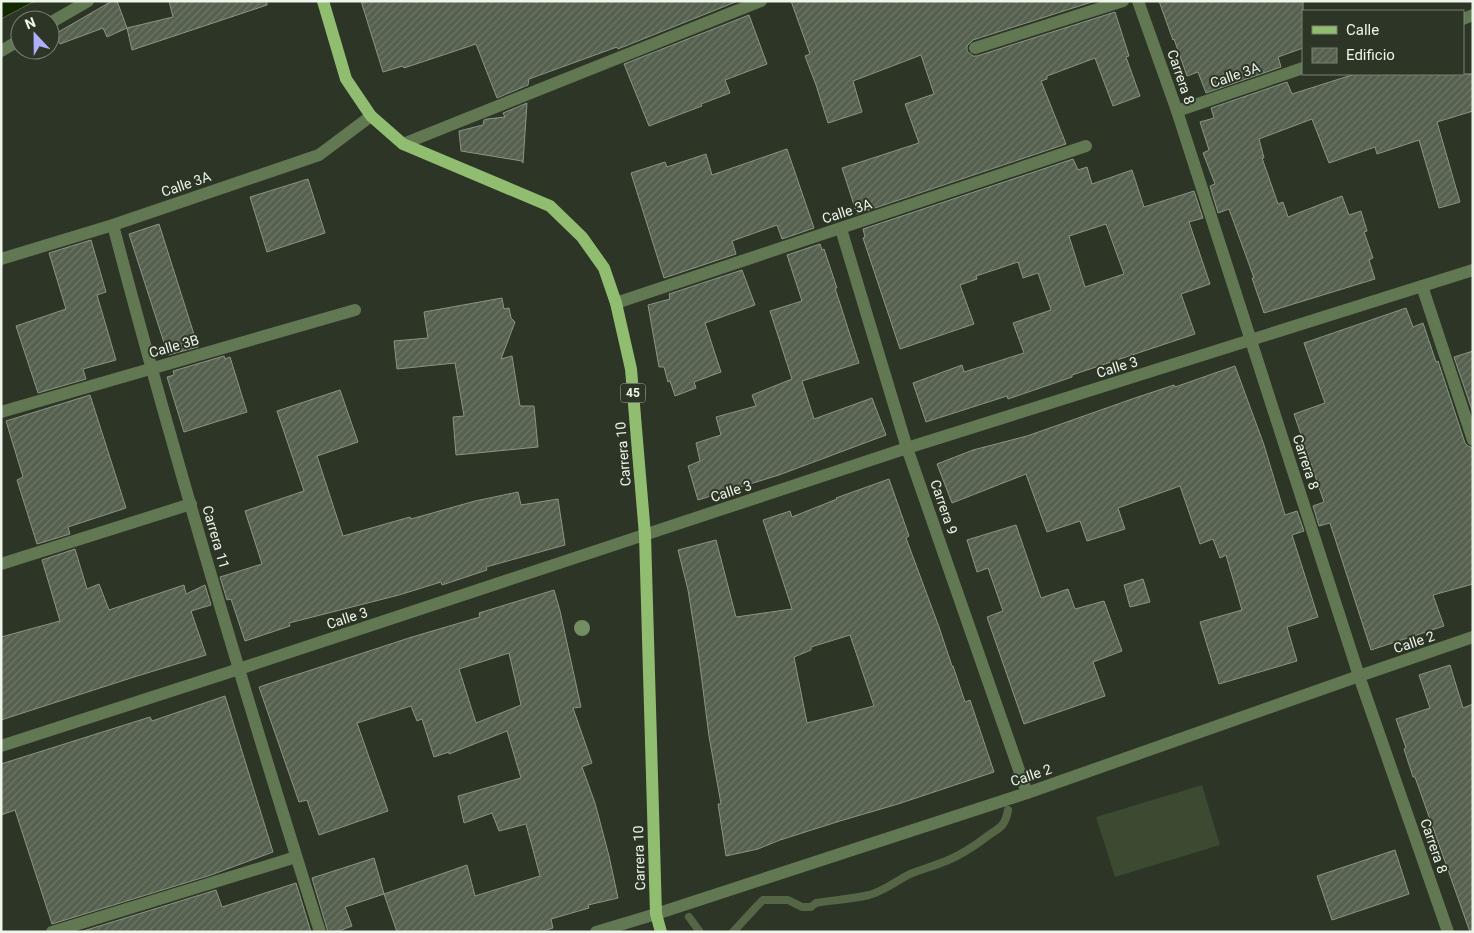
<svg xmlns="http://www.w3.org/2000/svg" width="1474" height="933" font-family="Roboto,sans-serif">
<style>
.pitch{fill:#3b4a30}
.water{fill:#122900;stroke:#546646}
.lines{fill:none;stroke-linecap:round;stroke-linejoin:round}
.stream{stroke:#546646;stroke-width:8}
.building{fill:url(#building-hatch);stroke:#8a9583;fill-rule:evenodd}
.minor{stroke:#627853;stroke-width:12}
.primary{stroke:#90bd6f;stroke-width:12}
.tree{fill:#738e60}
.labels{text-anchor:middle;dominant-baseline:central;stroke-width:4;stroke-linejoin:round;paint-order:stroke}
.shield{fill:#2c3526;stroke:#b4bbaf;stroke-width:1}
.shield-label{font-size:12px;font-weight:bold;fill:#eef5ea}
.street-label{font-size:14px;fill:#eef5ea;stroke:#2c3526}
</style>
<defs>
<pattern id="building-hatch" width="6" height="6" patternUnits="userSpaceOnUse" patternTransform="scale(1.25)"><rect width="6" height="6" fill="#55604e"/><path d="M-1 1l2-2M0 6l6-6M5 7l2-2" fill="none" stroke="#6e7768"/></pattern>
</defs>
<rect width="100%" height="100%" fill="#2c3526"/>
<path class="pitch" d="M1202,785L1220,845L1115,877L1096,817Z"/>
<path class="water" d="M1,1H35L1,19Z"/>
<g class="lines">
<g class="stream">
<path d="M689,917L700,932"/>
<path d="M733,932L757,906L763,900H788L802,907H811L816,903C834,900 852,899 869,895C884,891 896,881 910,874C922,869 934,866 946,861C961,855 973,847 985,838C998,828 1005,828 1008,810"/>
</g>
</g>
<g class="building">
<path d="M112,1H117L127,28L107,37L103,28L60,44L55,34Z"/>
<path d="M169,1H267V5L132,50L127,28L173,17Z"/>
<path d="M361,1H738L618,49L617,47L529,79L528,85L497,98L476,44L404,68L403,66L383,72Z"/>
<path d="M791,1H1095L973,40L967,46V51L973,56H977L1115,12L1129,56L1126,57L1140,96L1113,106L1095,58L1047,76V79L1041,81L1066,144L857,214L842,168L919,143L905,104L934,94L921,55L853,81L862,112L828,123L816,85L805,56L810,54Z"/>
<path d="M1159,1H1303V48L1278,57L1281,67L1206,93L1198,72L1187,76L1174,39L1173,40Z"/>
<path d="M749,15L767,64L725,80L730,93L701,104L702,106L649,126L624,64Z"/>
<path d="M1355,74H1473V111L1437,122L1460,202L1439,208L1419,140L1377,154L1375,147L1329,163L1312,119L1259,139L1264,158H1262L1278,204L1283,202L1288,217L1342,196L1349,215L1361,211L1367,231L1364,232L1373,258L1369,260L1375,279L1264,313L1252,278H1254L1229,209L1218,213L1210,186L1215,184L1203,153L1209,150L1200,122L1214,118L1211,108L1287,82L1292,94Z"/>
<path d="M527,103L523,163L522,161L461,151L459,131L483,125L484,120L487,119L505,117L503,113Z"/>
<path d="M787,149L814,228L782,239L777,225L732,241L736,254L664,278L631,173L665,162L667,167L706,154L712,175Z"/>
<path d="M1073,159L1078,170L1087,167L1092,184L1132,170L1144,207L1194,191L1203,218L1189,222L1210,284L1181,294L1195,334L1072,375V377L1008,399L1007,396L926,422L913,383L962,365L964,372L1024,353L1013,323L1051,310L1038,273L1023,278L1018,262L976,276L977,279L960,285L974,324L900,349L863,238L865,237L863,229ZM1106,224L1124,274L1085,287L1069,236Z"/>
<path d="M308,179L325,233L267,252L250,197Z"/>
<path d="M159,224L198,347L168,355L129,234Z"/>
<path d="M91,240L106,292L97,295L116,360L83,369L86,379L38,393L16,326L66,309L49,253Z"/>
<path d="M820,244L822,250L824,249L837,288H835L859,363L802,381L814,419L872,398L886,435L779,475L698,500L688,466L700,461L696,443L721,435L716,417L756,406L752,395L792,379L770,311L802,301L787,255Z"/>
<path d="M742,270L755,305L705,323L721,372L694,382L696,388L675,396L670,381L668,382L664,367H659L648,305L670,299L669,294Z"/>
<path d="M502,298L504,309L509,308L511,318L515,322L501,359L512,356L520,406H534L538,447L456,455L453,417L464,416L455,363L397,369L394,341L428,338L424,312Z"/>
<path d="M1406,308L1413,327L1423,323L1436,362L1438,361L1465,443L1468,446L1473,448V584L1433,595L1444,626L1371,650L1330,523L1319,526L1313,506L1324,502L1294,414L1325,403L1304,343Z"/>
<path d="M1473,351V413L1454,357Z"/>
<path d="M224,356L225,359L230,357L247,412L184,432L167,377L174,375L173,371Z"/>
<path d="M1235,366L1264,445L1285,515L1297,511L1304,531L1292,535L1318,617L1287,627L1297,661L1219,684L1200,622L1242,610L1226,555L1220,558L1213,539L1200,544L1180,486L1118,508L1125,529L1087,541L1080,521L1047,532L1026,474L952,503L937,464L973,450L1027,436L1132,399L1174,385L1175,387Z"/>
<path d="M340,390L358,442L317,456L343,536L410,517L411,519L475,501L518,492L521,505L558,499L565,545L486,567L487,570L442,585L441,582L399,595L289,623L290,626L245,641L231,599L227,600L220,577L262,564L245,511L304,491L277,411Z"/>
<path d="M90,395L126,508L68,527L70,534L37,544L17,480L23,477L6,421Z"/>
<path d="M889,479L909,536L906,538L939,627L952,666H953L965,702L970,700L994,772L898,804L840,821L780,840L758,849L726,856L718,804H721L709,736L699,658L688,590L678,550L716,540L736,617L792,609L763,520L790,511L792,517L837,499L836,498ZM850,635L874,706L807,723L794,657L811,650V647Z"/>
<path d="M1016,525L1041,598L1068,589L1075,609L1104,601L1122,651L1093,662L1105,696L1024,724L987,617L1003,611L988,568L977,572L967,540Z"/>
<path d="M75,549L87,589L99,584L109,610L184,585L186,594L205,585L211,605L191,611L206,655L134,677L1,720V637L60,621L42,560Z"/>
<path d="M1143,579L1150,602L1130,607L1124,585Z"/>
<path d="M554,590L560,611L581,707L573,708L592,763L582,767L595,803L609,856L618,898L588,905L589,908L551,919L553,928L540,932H397L384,894L467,865L475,896L540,876L526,824L499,831L492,813L464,823L458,796L521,778L507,731L449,754V752L434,757L422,719L417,721L411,706L357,723L388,811L319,835L307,800L299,802L259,687L412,637L480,617L479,613ZM509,653L521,705L476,723L459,669Z"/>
<path d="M1450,665L1463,708L1473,704V931L1470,932L1415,777H1413L1404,749L1406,748L1396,719L1430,708L1419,675Z"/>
<path d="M225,696L273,852L211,875L52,924L15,810L1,815V764L150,717L152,721Z"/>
<path d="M1395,850L1409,894L1332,920L1317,876Z"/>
<path d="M374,858L384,894L345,907L352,926L336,932H328L312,878Z"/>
<path d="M296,883L311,932H80L216,890L222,907Z"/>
</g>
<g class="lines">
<g class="minor">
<path d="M1138,1L1177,111L1359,676L1448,932"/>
<path d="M1463,19L1473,15"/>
<path d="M50,23L88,1"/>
<path d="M975,48L1123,1"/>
<path d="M1,51L20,40"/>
<path d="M1177,111L1303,68"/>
<path d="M403,144L761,1"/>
<path d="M113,225C175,462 246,697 320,932"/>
<path d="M841,229L907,448L1027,793"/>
<path d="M1,259L113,225L319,155L371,116"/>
<path d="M1422,286L1473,440"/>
<path d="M616,303L1086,146"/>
<path d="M1,412L355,310"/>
<path d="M1,564L191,504"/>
<path d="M1,746L239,669L907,448L1473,270"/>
<path d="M52,932L296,857"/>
<path d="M596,932L656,914L1027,793L1359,676L1473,637"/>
</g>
<path class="primary" d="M323,1L346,79L371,116L403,144L550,206L582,237L604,268L616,303L631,369L645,535L656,914L661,932"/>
</g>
<circle class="tree" cx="582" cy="628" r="8"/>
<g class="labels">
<rect class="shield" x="620.5" y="383.5" width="25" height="19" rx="4"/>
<g class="shield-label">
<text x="633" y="393">45</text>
</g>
<g class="street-label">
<text transform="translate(1235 75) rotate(-19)">Calle 3A</text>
<text transform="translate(1181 77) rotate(71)">Carrera 8</text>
<text transform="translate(186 184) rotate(-19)">Calle 3A</text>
<text transform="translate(847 211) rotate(-18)">Calle 3A</text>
<text transform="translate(174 346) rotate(-16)">Calle 3B</text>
<text transform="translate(1117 367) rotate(-17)">Calle 3</text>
<text transform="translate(623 454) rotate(-95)">Carrera 10</text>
<text transform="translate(1306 462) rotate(72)">Carrera 8</text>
<text transform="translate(731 491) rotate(-18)">Calle 3</text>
<text transform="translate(944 507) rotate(71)">Carrera 9</text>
<text transform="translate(216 537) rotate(74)">Carrera 11</text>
<text transform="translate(347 618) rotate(-18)">Calle 3</text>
<text transform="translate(1414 642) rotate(-19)">Calle 2</text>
<text transform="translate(1031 775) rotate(-19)">Calle 2</text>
<text transform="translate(1434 846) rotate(71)">Carrera 8</text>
<text transform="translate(639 858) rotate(-92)">Carrera 10</text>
</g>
</g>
<rect width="1474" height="933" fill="none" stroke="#eef5ea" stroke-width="5"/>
<rect x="1302" y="10" width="162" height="65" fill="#2c3526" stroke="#7a8274"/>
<rect x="1312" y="26" width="25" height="8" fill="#90bd6f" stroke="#7a8274"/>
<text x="1346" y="35" font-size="15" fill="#eef5ea">Calle</text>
<rect x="1312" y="48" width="25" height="15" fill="url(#building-hatch)" stroke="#7a8274"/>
<text x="1346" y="60" font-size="15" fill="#eef5ea">Edificio</text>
<g transform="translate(35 35) rotate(338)"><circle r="24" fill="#2c3526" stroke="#7a8274"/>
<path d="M0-4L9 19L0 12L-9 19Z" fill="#adaffb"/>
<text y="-8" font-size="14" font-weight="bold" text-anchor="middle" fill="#eef5ea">N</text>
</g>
</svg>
